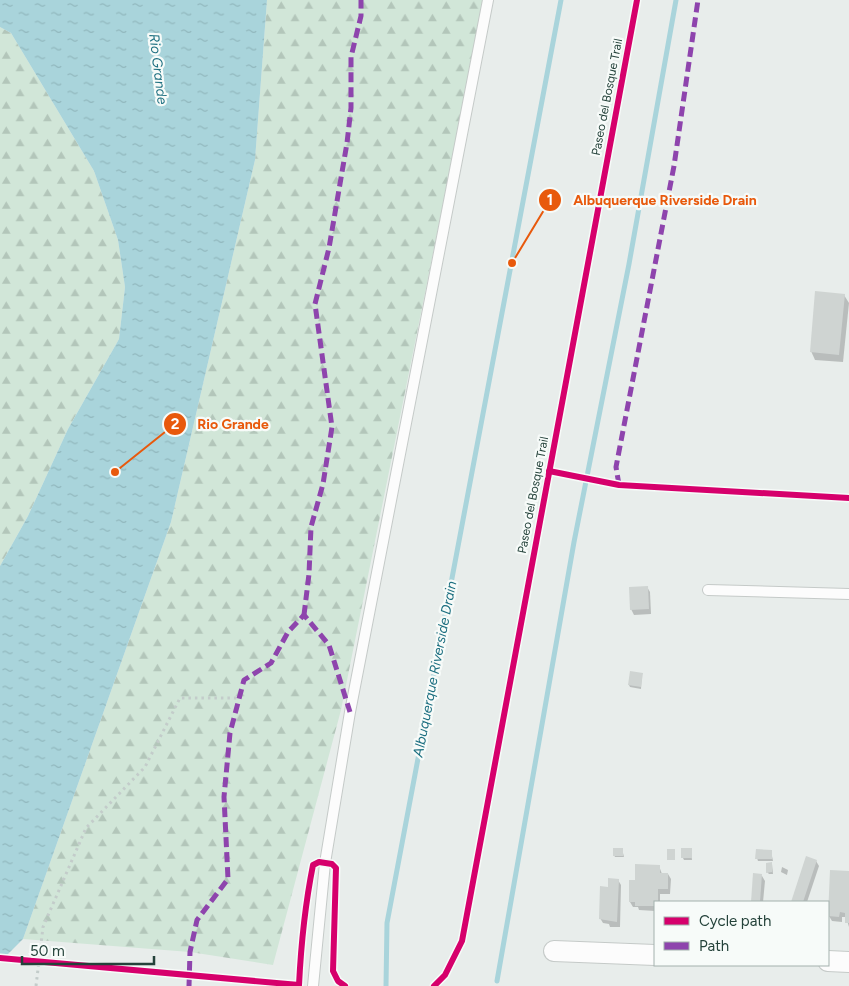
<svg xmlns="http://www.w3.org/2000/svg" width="849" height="986" font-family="Figtree,sans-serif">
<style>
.forest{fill:url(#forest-firs)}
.water{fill:url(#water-ripples)}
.shadow{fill:#0003}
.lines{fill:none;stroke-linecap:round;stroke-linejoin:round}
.stream{stroke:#a9d4db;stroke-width:5}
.building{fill:#cfd4d2}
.service-casing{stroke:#c5cac8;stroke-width:12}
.minor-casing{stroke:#c5cac8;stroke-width:22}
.path{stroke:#c3ccca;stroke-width:3;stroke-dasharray:2.5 4;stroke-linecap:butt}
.service{stroke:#fcfcfc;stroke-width:10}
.minor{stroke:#fcfcfc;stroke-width:20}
.quiet{stroke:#8e44ad;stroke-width:5;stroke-dasharray:10 5;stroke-linecap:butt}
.cycleway-casing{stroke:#f7fbf9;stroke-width:9}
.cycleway{stroke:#d6006c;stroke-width:6}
.labels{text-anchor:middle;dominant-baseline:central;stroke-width:4.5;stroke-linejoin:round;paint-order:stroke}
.street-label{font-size:12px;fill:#24423a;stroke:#f7fbf9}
.water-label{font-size:14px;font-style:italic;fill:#1c6f80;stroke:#f7fbf9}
.leader{fill:none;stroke:#e8590c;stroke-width:2}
.callout-dot{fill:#e8590c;stroke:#f7fbf9;stroke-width:2}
.mark-label{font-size:15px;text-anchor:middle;font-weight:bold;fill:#fff}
.callout-label{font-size:14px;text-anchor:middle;font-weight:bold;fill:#e8590c;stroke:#f7fbf9;stroke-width:4.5;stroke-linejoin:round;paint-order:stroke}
</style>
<defs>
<pattern id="forest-firs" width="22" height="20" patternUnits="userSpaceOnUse" patternTransform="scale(1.25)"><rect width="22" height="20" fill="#d1e6d8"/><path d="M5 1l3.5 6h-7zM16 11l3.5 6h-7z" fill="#b3c6ba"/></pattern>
<pattern id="water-ripples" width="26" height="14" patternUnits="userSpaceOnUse" patternTransform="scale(1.25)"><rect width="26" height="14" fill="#a9d4db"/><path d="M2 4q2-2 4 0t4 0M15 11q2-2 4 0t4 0" fill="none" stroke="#91b7bd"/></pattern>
</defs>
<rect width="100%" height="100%" fill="#e8edeb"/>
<g class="forest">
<path d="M267,0H484L341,710L273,965L190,952L23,939L171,522L255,160Z"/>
<path d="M0,27L11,33L94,171L118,240L125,287L119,339L68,429L28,516L0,566Z"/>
</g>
<path class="water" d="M0,0H267L255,160L171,522L23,939L0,962V566L28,516L68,429L119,339L125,287L118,240L94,171L11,33L0,27Z"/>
<g class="shadow">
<path d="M844,295L849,303L843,362L815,360L811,351Z"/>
<path d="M647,587L650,592L651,614L634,615L631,609Z"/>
<path d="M642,674L641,689L630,687L629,685Z"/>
<path d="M622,849L624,857H615L614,855Z"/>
<path d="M691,850L692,860H684L683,858Z"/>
<path d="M771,851L773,861H758L757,858Z"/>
<path d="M806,858L816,861L819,866L807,902H792Z"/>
<path d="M772,864L773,874H769L767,872Z"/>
<path d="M659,866L662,874H668L671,879L670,894H660V902H655V911L639,910L638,907H633L630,902L631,882H636Z"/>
<path d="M782,867L788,870L787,875L781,872Z"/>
<path d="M849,872V927L846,917H842V922L832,921L829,916Z"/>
<path d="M754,875L762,876L765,881L763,902H752Z"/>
<path d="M618,880L621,885L620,927H610L609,924L603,923L600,918L609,888Z"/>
</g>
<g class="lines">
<g class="stream">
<path d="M497,981L574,542L629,264L676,0"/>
<path d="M386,986L387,923L561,0"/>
</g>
</g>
<g class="building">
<path d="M815,291L845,294L839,355L810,352Z"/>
<path d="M648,586L649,609L630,610L629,587Z"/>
<path d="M630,671L643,673L641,687L628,685Z"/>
<rect x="613" y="848" width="10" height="8"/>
<rect x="681" y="848" width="11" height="10"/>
<rect x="667" y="849" width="8" height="11"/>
<path d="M756,849L772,850V859H755Z"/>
<path d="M806,856L817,860L803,902H791Z"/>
<path d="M772,862V872L766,873V863Z"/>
<path d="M635,864L660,865V873H668V889H658V902H655V906H635V902H629V880H635Z"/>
<path d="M830,870L849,871V923H845V913L840,912L839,917L828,916Z"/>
<path d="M753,873L762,874L760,902H751Z"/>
<path d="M608,878L619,879L617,922L599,919L600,886L608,887Z"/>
</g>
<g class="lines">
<g class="service-casing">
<g id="service">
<path d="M708,590L849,594"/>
<path d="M313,986L325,863L350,712L488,0"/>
</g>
</g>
<g class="minor-casing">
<g id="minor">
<path d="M554,951L655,955"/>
<path d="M828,961L849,962"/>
</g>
</g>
<path class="path" d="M36,986L43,927L86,828L145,767L180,698H239"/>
<use href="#service" class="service"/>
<use href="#minor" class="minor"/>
<g class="quiet">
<path d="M619,485L616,467L674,166L698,0"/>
<path d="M304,615L309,574L311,527L323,484L332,427L315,304L329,248L347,143L351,108V57L361,16V0"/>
<path d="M189,986L190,952L197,920L228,879L224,797L230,733L244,680L271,663L288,632L304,615L329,645L350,712"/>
</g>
<g class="cycleway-casing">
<g id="cycleway">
<path d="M549,471L619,485L849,498"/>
<path d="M0,958L299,985C301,945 305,905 313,865L319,862L332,864L336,868L333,971L338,981L345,986"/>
<path d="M434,986L445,975L462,941L637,0"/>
</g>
</g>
<use href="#cycleway" class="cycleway"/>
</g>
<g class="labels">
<g class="street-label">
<text transform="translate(607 97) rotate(-79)">Paseo del Bosque Trail</text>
<text transform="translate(533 495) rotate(-79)">Paseo del Bosque Trail</text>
</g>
<g class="water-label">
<text transform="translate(158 69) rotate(83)">Rio Grande</text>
<text transform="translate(435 669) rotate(-79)">Albuquerque Riverside Drain</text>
</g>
</g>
<path class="leader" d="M512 263L550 200M115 472L175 424"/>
<g class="callout-dot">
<circle cx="512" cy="263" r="5"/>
<circle cx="115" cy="472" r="5"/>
<circle cx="550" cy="200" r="12"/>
<circle cx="175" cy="424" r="12"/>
</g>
<g class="mark-label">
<text x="550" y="205">1</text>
<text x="175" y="429">2</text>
</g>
<g class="callout-label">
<text x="665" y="205">Albuquerque Riverside Drain</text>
<text x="233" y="429">Rio Grande</text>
</g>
<rect x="654" y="901" width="175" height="65" fill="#f7fbf9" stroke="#a3b1ad"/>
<rect x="664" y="917" width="25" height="8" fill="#d6006c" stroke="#a3b1ad"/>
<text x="699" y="926" font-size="15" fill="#24423a">Cycle path</text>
<rect x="664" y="942" width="25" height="8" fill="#8e44ad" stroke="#a3b1ad"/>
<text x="699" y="951" font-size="15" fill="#24423a">Path</text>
<path d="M22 956v8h132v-8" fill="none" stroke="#24423a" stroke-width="2.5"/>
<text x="30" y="956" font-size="15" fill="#24423a" stroke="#f7fbf9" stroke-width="4" paint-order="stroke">50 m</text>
</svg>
